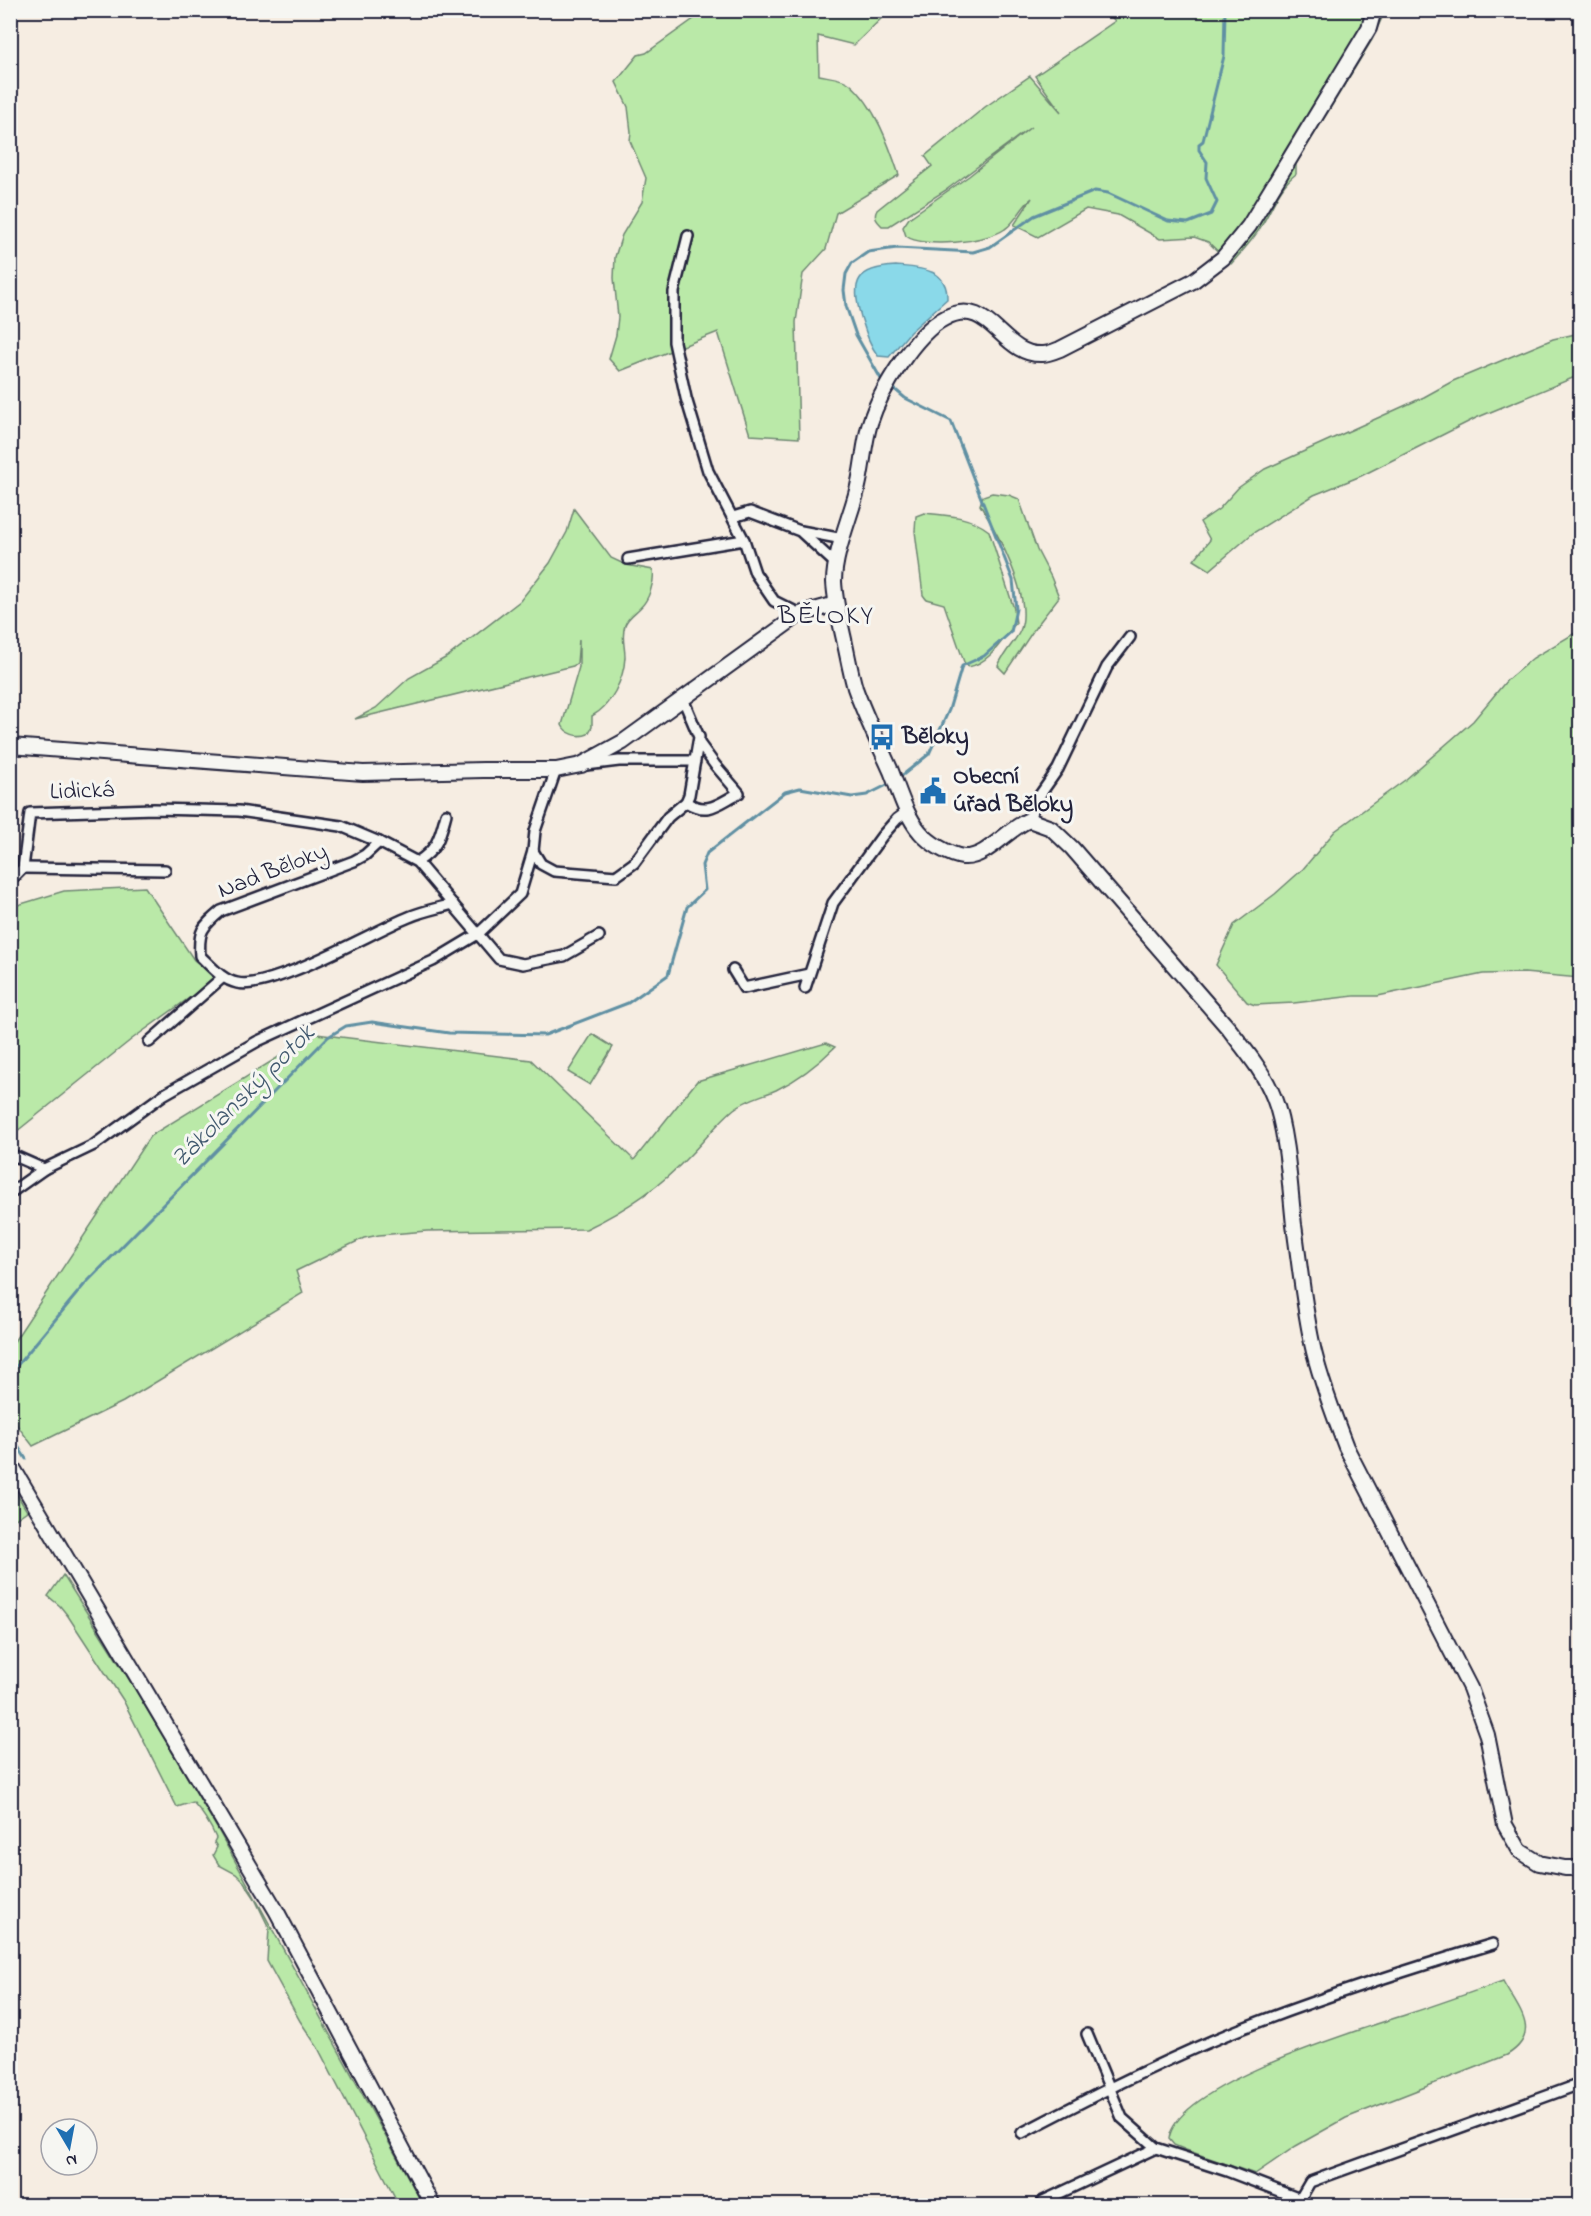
<svg xmlns="http://www.w3.org/2000/svg" width="1591" height="2216" font-family="'Indie Flower',sans-serif">
<style>
.green{fill:#bae9a8;stroke:#6e8672;stroke-width:1.5}
.water{fill:#8ad9e9;stroke:#6090a3;stroke-width:1.5}
.lines{fill:none;stroke-linecap:round;stroke-linejoin:round}
.stream{stroke:#6090a3;stroke-width:3}
.street-casing{stroke:#22223b;stroke-width:14}
.secondary-casing{stroke:#22223b;stroke-width:18}
.street{stroke:#f6f6f2;stroke-width:9}
.secondary{stroke:#f6f6f2;stroke-width:14}
.labels{text-anchor:middle;dominant-baseline:central;stroke-width:6;stroke-linejoin:round;paint-order:stroke}
.poi-label{font-size:24px;font-weight:bold;fill:#22223b;stroke:#f6f6f2;text-anchor:start}
.street-label{font-size:24px;fill:#22223b;stroke:#f6f6f2}
.water-label{font-size:26px;font-style:italic;fill:#41596f;stroke:#f6f6f2}
.quarter-label{font-size:27px;letter-spacing:1.5px;fill:#22223b;stroke:#f6f6f2}
</style>
<rect width="100%" height="100%" fill="#f6ede2"/>
<filter id="ink" filterUnits="userSpaceOnUse"><feTurbulence type="fractalNoise" baseFrequency=".0167" numOctaves="2"/><feDisplacementMap in="SourceGraphic" scale="12" xChannelSelector="R" yChannelSelector="G"/><feConvolveMatrix kernelMatrix="1 2 1 2 8 2 1 2 1" color-interpolation-filters="sRGB"/></filter>
<g filter="url(#ink)">
<g class="green">
<path d="M711,10H803L810,15L814,11H889L854,45L818,36L819,75C828,77 844,78 850,84C875,105 889,145 899,175L836,213L826,249L803,274L796,322L799,438L750,435L718,332L620,371L609,359L616,335L618,317L614,278L615,257L622,235L642,202L646,178L630,141L631,132L628,107L616,82L638,55L646,53L705,11Z"/>
<path d="M1106,11H1385L1372,40L1296,164V174C1276,189 1271,214 1256,234C1249,244 1240,254 1231,264L1208,242L1194,237L1160,239L1118,215L1086,209L1038,237L1014,225L1032,198C1021,207 1016,222 1005,229C987,242 923,249 906,236L903,227L909,218L969,176L1031,127L946,190L889,226H882C877,221 873,217 877,210L932,166L925,156L985,107L1030,76L1061,112L1035,76L1115,21Z"/>
<path d="M1580,333V375L1476,418L1361,476L1314,495L1253,533L1210,570L1194,560L1210,540L1200,522L1219,509L1238,488L1265,469L1424,397L1453,381L1553,339Z"/>
<path d="M992,493L1009,495L1019,499L1037,550L1051,577L1059,597L1035,628L1005,673L998,666C1004,652 1015,642 1020,631C1034,599 997,532 980,505L983,496Z"/>
<path d="M574,509L611,558L626,565L653,570C655,581 649,600 640,608C634,614 628,617 625,625C621,637 625,646 625,657C624,679 611,706 592,716V727L588,734C579,738 566,734 562,725L579,667V639L577,663L573,666L355,719L376,708L409,678L447,657L520,601L550,563L567,532Z"/>
<path d="M924,513C947,515 970,516 989,531L1014,609L1016,623C1002,639 991,663 968,667L964,662L944,604L926,599L923,595L915,531L916,516Z"/>
<path d="M1580,630V978L1524,973L1483,974L1378,996H1354L1294,1003L1255,1005L1247,1002L1216,965L1234,925L1275,894L1303,869L1335,831L1405,780L1473,721L1507,680L1533,658Z"/>
<path d="M145,887L194,960L217,978L132,1039L11,1136L10,962L16,953L11,943V907L64,891Z"/>
<path d="M316,1034L531,1060L634,1160L697,1081L826,1043L835,1047C818,1064 799,1079 776,1090C762,1096 747,1099 734,1109C718,1122 705,1140 690,1155C661,1186 624,1211 586,1229L427,1231L379,1235L364,1238L296,1271L303,1293L123,1402L33,1446C24,1433 1,1412 13,1395L11,1390V1346L150,1136Z"/>
<path d="M592,1034L613,1047L590,1085L568,1072Z"/>
<path d="M10,1483L27,1511L11,1522H10Z"/>
<path d="M63,1575L134,1687L217,1828L423,2205H399L318,2048L300,2021L267,1961L269,1928L254,1897L244,1882L236,1874L219,1865L213,1855L217,1847L214,1842L216,1838C210,1824 203,1813 193,1802L177,1807L123,1700L68,1616L60,1606L48,1596Z"/>
<path d="M1503,1981C1518,2009 1543,2033 1507,2055L1346,2118L1296,2146L1255,2174L1186,2150L1174,2145L1169,2139C1176,2084 1362,2029 1411,2013C1442,2003 1472,1992 1503,1981Z"/>
</g>
<path class="water" d="M896,266C920,268 948,268 947,299L910,332L889,357L878,356C869,344 866,332 861,317C850,281 857,268 896,266Z"/>
<g class="lines">
<g class="stream">
<path d="M881,379L856,335L846,306L844,290L846,274L852,263L868,252L897,248L973,252L990,247L1034,216L1095,191L1108,193L1168,221L1188,223L1211,214L1217,202L1206,178L1207,162L1199,150V144L1203,141L1224,56L1225,10"/>
<path d="M892,387L905,398L951,421L1013,580L1016,609L1011,632L984,656L962,666L949,710L929,754L899,778"/>
<path d="M10,1374L84,1285L328,1037L346,1026L372,1022L449,1033L545,1035L628,1003L668,975L687,907L705,890L702,865L707,853L785,792L800,788L852,797L867,795L891,783"/>
<path d="M10,1434L26,1459"/>
</g>
<g class="street-casing">
<g id="street">
<path d="M688,236L674,292V342L686,398L708,471L744,540L755,573L774,601L800,614"/>
<path d="M733,517L750,512L800,531L836,564"/>
<path d="M801,531L843,539"/>
<path d="M628,559L744,540"/>
<path d="M586,765L619,761H695"/>
<path d="M686,802C708,816 719,803 739,793L715,765L699,743"/>
<path d="M1029,820L1035,802L1058,769L1107,667L1130,637"/>
<path d="M379,842L365,855L354,861L221,911C202,927 198,931 200,956C211,966 222,980 237,983C271,991 373,931 409,917C423,911 439,908 453,904"/>
<path d="M533,851L541,864L554,871L616,876L634,863L668,817L686,802L689,795L699,737L683,699"/>
<path d="M417,862C438,849 440,836 446,814"/>
<path d="M23,868L165,870"/>
<path d="M10,878L15,876L23,868L30,813L154,809L239,811L341,826L379,842L417,862L499,959L523,964L564,956L599,936"/>
<path d="M733,970L744,988L809,974"/>
<path d="M805,988L833,903L882,836L897,819L908,811"/>
<path d="M149,1042L223,977"/>
<path d="M10,1154L44,1169L94,1145L163,1095L258,1041L433,961L478,934L520,894L533,851L535,831L556,770"/>
<path d="M10,1193L44,1169"/>
<path d="M1087,2034L1122,2118L1156,2148L1227,2171L1300,2199L1310,2206"/>
<path d="M1022,2133C1094,2095 1167,2058 1243,2028C1325,1996 1409,1969 1493,1944"/>
<path d="M1043,2201L1156,2148"/>
<path d="M1277,2206L1300,2199L1310,2182L1580,2084"/>
</g>
</g>
<g class="secondary-casing">
<g id="secondary">
<path d="M1374,10L1369,28L1249,226L1223,258L1193,281L1060,349C1055,351 1048,354 1043,354C1001,357 990,294 945,318C915,333 880,391 870,423C863,446 863,471 856,494C849,520 834,555 834,582C835,600 839,617 843,635C847,652 850,671 855,688C865,716 879,744 891,771C899,791 906,816 920,832C929,843 949,855 963,857C986,859 1007,829 1029,820L1051,828L1072,848L1229,1029C1245,1050 1264,1072 1274,1098C1287,1131 1290,1188 1294,1225C1300,1267 1304,1310 1314,1352C1322,1384 1334,1416 1346,1447L1470,1688L1487,1735L1505,1825L1520,1851L1539,1863L1565,1868H1580"/>
<path d="M10,746L363,773L483,770H556L581,765L623,742L800,614L836,604"/>
<path d="M10,1463L277,1912L433,2206"/>
</g>
</g>
<use href="#street" class="street"/>
<use href="#secondary" class="secondary"/>
</g>
</g>
<defs>
<g id="bus-bare" transform="scale(2.07)"><path d="M-5-6H5V4H4V6H2V4H-2V6H-4V4H-5ZM-3.5-4V0h7V-4ZM-3.5 1.2v1.5H-2V1.2ZM2 1.2v1.5H3.5V1.2Z" fill="#1f6fb2" stroke="#f6f6f2" stroke-width="2.5" paint-order="stroke"/></g>
<g id="civic-bare" transform="scale(2.07)"><path d="M-.6-6.5H3V-4.5H.6V-3L4-1V1h2V6H-6V1h2V-1L-.6-3ZM-1.2 2.5V6h2.4V2.5Z" fill="#1f6fb2" stroke="#f6f6f2" stroke-width="2.5" paint-order="stroke"/></g>
</defs>
<g fill-rule="evenodd">
<use href="#bus-bare" x="882" y="737"/>
<use href="#civic-bare" x="933" y="791"/>
</g>
<g class="labels">
<g class="poi-label">
<text x="902" y="737">Běloky</text>
<text x="953" y="777">Obecní<tspan x="953" dy="28">úřad Běloky</tspan></text>
</g>
<g class="street-label">
<text transform="translate(82 792) rotate(-2)">Lidická</text>
<text transform="translate(273 872) rotate(-21)">Nad Běloky</text>
</g>
<g class="water-label">
<text transform="translate(244 1097) rotate(-45)">Zákolanský potok</text>
</g>
<g class="quarter-label">
<text x="826" y="616">BĚLOKY</text>
</g>
</g>
<rect width="1591" height="2216" fill="none" stroke="#f6f6f2" stroke-width="36"/>
<rect x="18" y="18" width="1555" height="2180" fill="none" stroke="#22223b" stroke-width="2" filter="url(#ink)"/>
<g transform="translate(69 2147) rotate(170)"><circle r="28" fill="#f6f6f2" stroke="#a1a1a9" stroke-width="1.5"/>
<path d="M0-4.5L10 22L0 15L-10 22Z" fill="#1f6fb2"/>
<text y="-9" font-size="16" font-weight="bold" text-anchor="middle" fill="#22223b">N</text>
</g>
</svg>
